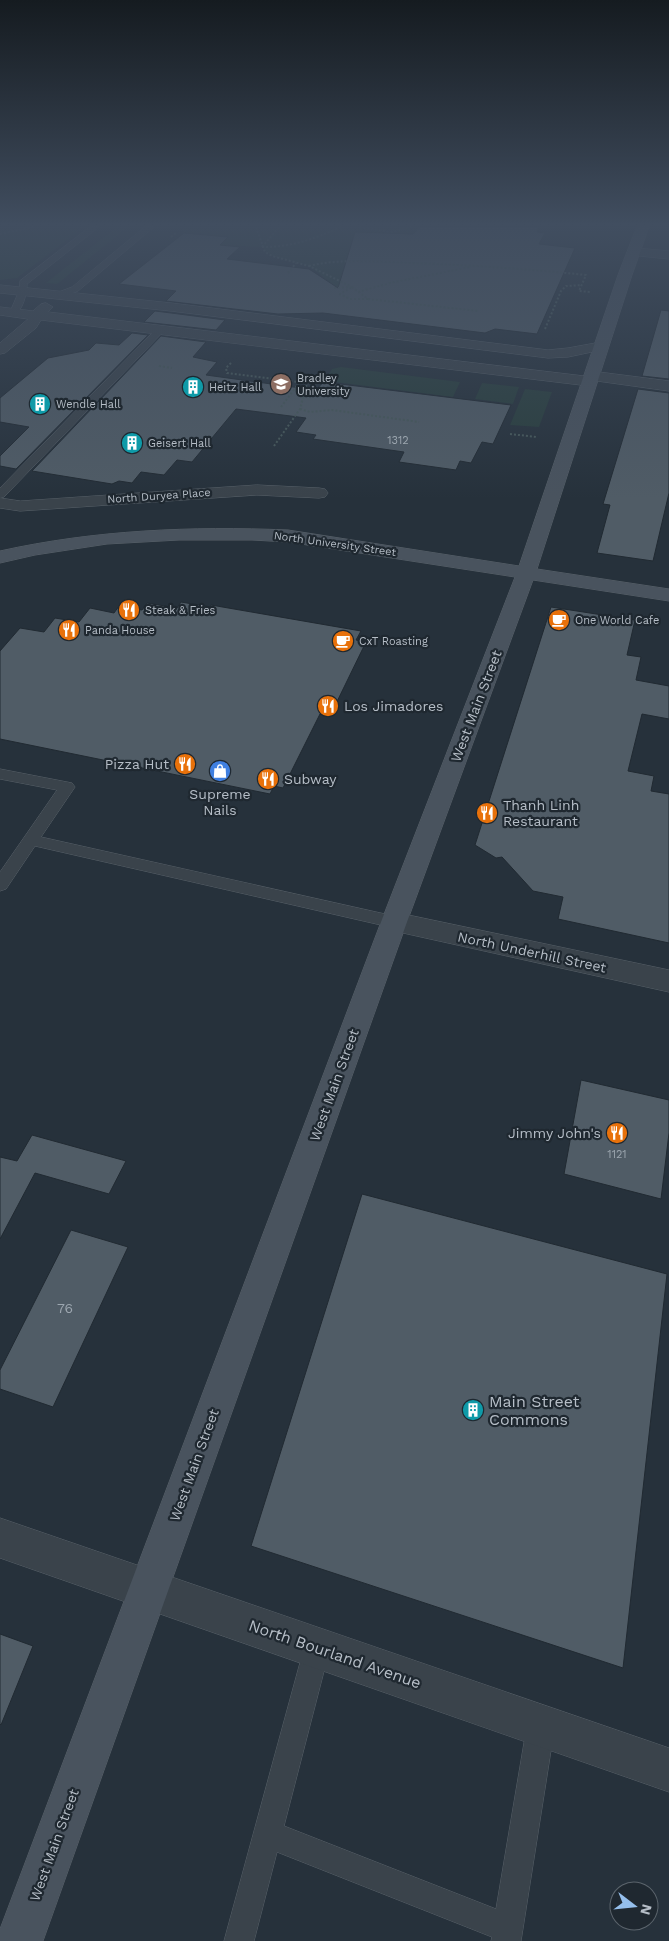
<svg xmlns="http://www.w3.org/2000/svg" width="669" height="1941" font-family="'Work Sans',sans-serif">
<style>
.green{fill:#293e3d}
.building{fill:#505c66;stroke:#212a32}
.lines{fill:none;stroke-linecap:round;stroke-linejoin:round}
.lane-casing{stroke:#586169;stroke-width:1}
.street-casing{stroke:#586169;stroke-width:1}
.secondary-casing{stroke:#586169;stroke-width:1}
.path{stroke:#485a5b;stroke-width:2;stroke-dasharray:2 2;stroke-linecap:butt}
.lane{fill:#3a434b;fill-rule:evenodd}
.street{fill:#3a434b;fill-rule:evenodd}
.secondary{fill:#49535e;fill-rule:evenodd}
.labels{text-anchor:middle;dominant-baseline:central;stroke-width:4.5;stroke-linejoin:round;paint-order:stroke}
.far-poi-label{font-size:11px;fill:#b6bec7;stroke:#1f2830;text-anchor:start}
.number-label{font-size:11px;fill:#9ca6af}
.far-street-label{font-size:11px;fill:#b6bec7;stroke:#1f2830}
.poi-label{font-size:14px;fill:#b6bec7;stroke:#1f2830;text-anchor:start}
.street-label{font-size:14px;fill:#b6bec7;stroke:#1f2830}
.near-number-label{font-size:14px;fill:#9ca6af}
.near-poi-label{font-size:16px;fill:#b6bec7;stroke:#1f2830;text-anchor:start}
.near-street-label{font-size:16px;fill:#b6bec7;stroke:#1f2830}
</style>
<rect width="100%" height="100%" fill="#26313b"/>
<g class="green">
<path d="M0,227H84L17,278L0,280Z"/>
<path d="M117,227H128L57,284L46,283Z"/>
<path d="M180,227H419L413,234L356,232L348,255L477,261L324,300L335,286L309,266L272,256L262,247L220,245L228,237L183,232Z"/>
<path d="M341,367L460,382L453,397L335,382L327,377L332,369Z"/>
<path d="M482,383L519,387L513,404L475,399Z"/>
<path d="M525,389L552,392L539,427L510,425Z"/>
</g>
<g class="building">
<path d="M419,227H539L537,232L545,233L539,244L575,248L537,334L495,329L485,333L323,313L278,314L234,309L166,301L176,291L119,284L184,233L228,237L220,245L240,247L227,259L309,269L338,288L355,232L413,234Z"/>
<path d="M661,310L669,311V379L642,376Z"/>
<path d="M155,311L171,313L225,320L216,330L144,322Z"/>
<path d="M132,333L148,335L16,469L0,466V456L29,427L0,422V398L48,358L89,350L96,343L119,345Z"/>
<path d="M161,336L206,342L193,357L217,362L206,375L315,390L324,382L511,405L493,444L482,442L471,463L460,461L456,470L399,462L404,452L313,439L316,435L296,432L306,418L236,409L192,462L177,460L164,475L141,472L132,483L119,481L112,484L32,471Z"/>
<path d="M638,389L669,393V493L653,561L597,553L610,505L603,504Z"/>
<path d="M181,602L210,607L211,605L361,631L356,640L366,642L330,716L320,714L283,788L274,786L270,794L0,739V651L20,628L44,632L55,618L79,622L90,608L114,613L119,606L142,610L147,603L177,608Z"/>
<path d="M551,607L635,620L627,655L641,657L636,680L669,686V719L642,714L628,771L654,776L651,791L669,794V943L558,919L563,897L533,891L502,857L496,858L475,845Z"/>
<path d="M581,1080L669,1100V1133L661,1199L564,1174Z"/>
<path d="M32,1135L126,1161L109,1194L35,1173L0,1239V1157L17,1161Z"/>
<path d="M362,1194L667,1274L623,1668L251,1546Z"/>
<path d="M71,1230L128,1247L53,1407L0,1389V1370Z"/>
<path d="M0,1634L33,1646L1,1725L0,1724Z"/>
</g>
<g class="lines">
<g class="lane-casing">
<g id="lane">
<path d="M90,227H99L27,284C27,293 23,311 14,315L11,314L10,312L19,291L20,281Z"/>
<path d="M145,227H154L78,291L62,297H56V293L72,287Z"/>
<path d="M160,327L163,328V332L4,497L0,498V488L157,328Z"/>
<path d="M0,769L67,782L72,783L75,787L41,837L394,916L400,918L402,922L400,926L394,928L35,846L6,889L0,891V872L57,790L0,779Z"/>
<path d="M317,1635L326,1639L330,1648L284,1826L496,1909L527,1725L531,1715L541,1711L551,1715L555,1725L521,1941H491L492,1937L277,1852L254,1941H224L304,1648L308,1639Z"/>
</g>
</g>
<g class="street-casing">
<g id="street">
<path d="M635,248L669,251V259L630,255L629,252Z"/>
<path d="M0,285L171,303L548,350L568,348L601,342L606,343L608,346L606,349L568,357L548,358L171,311L0,293Z"/>
<path d="M46,303L53,307L48,312L584,376L586,373L591,371L669,381V391L597,381L594,384L589,386L41,320L36,328L5,353L0,354V343L28,319L0,315V307L33,311L41,304Z"/>
<path d="M257,485L319,488L325,489L328,493L325,497L319,498L257,495L20,511L0,508V498L20,501Z"/>
<path d="M394,912L669,970V992L385,929L381,922L385,915Z"/>
<path d="M0,1518L669,1748V1792L0,1558Z"/>
</g>
</g>
<g class="secondary-casing">
<path id="secondary" d="M637,227H649L632,275L537,569L669,589V601L533,580L407,922L43,1941H0V1929L381,922L515,577L288,542L252,540H179L107,544L35,555L0,563V551C95,530 191,526 288,530L519,566L618,275Z"/>
</g>
<g class="path">
<path d="M256,227L265,252L272,256L309,266L352,287"/>
<path d="M359,227L392,232L411,227"/>
<path d="M0,234L33,227"/>
<path d="M171,237L177,232"/>
<path d="M262,247C293,247 313,239 341,227"/>
<path d="M262,247L279,227"/>
<path d="M309,266C342,258 377,262 411,263C470,265 528,269 586,275L579,291L590,292"/>
<path d="M288,273L296,263"/>
<path d="M352,287L368,299H350L340,294Z"/>
<path d="M334,288L350,287"/>
<path d="M358,292L390,283L470,267"/>
<path d="M368,299L478,311"/>
<path d="M545,329L561,291L566,286L582,285"/>
<path d="M231,363L226,368L227,373L307,383"/>
<path d="M159,366L172,368"/>
<path d="M281,407L299,383"/>
<path d="M300,409L310,412L332,410L419,422"/>
<path d="M510,434L537,437"/>
<path d="M274,446L300,409L307,383L318,380L323,374"/>
</g>
<use href="#lane" class="lane"/>
<use href="#street" class="street"/>
<use href="#secondary" class="secondary"/>
</g>
<linearGradient id="sky" x2="0" y2="1"><stop stop-color="#151b20"/><stop offset="0.45" stop-color="#414e60"/><stop offset="1" stop-color="#414e60" stop-opacity="0"/></linearGradient>
<rect width="669" height="499" fill="url(#sky)"/>
<defs>
<g id="university-disc" transform="scale(1.125)"><circle r="9.5" fill="#8d6e63" stroke="#1f2830"/><path d="M0-5L7-2L0 1L-7-2ZM-4 1L0 2.5L4 1V4Q0 6-4 4Z" fill="#fff"/></g>
<g id="building-disc" transform="scale(1.125)"><circle r="9.5" fill="#0f9aa8" stroke="#1f2830"/><path d="M-4-6H4V6H1V3H-1V6H-4ZM-2.5-4.3h1.7v1.8h-1.7ZM.8-4.3h1.7v1.8H.8ZM-2.5-1h1.7V.8h-1.7ZM.8-1h1.7V.8H.8Z" fill="#fff"/></g>
<g id="restaurant-disc" transform="scale(1.125)"><circle r="9.5" fill="#e8710a" stroke="#1f2830"/><path d="M-5-6h1v4h1v-4h1v4h1v-4h1v5L-1.5 .5V6h-2V.5L-5-1ZM5-6V6H3V1.5H1.5Q1.5-4 5-6Z" fill="#fff"/></g>
<g id="cafe-disc" transform="scale(1.125)"><circle r="9.5" fill="#e8710a" stroke="#1f2830"/><path d="M-5.5-4.5H6V0H3Q3 3.5 0 3.5H-2.5Q-5.5 3.5-5.5 0ZM3-3.2v2h1.7v-2ZM-6 4.5H4V6H-6Z" fill="#fff"/></g>
<g id="shop-disc" transform="scale(1.125)"><circle r="9.5" fill="#3f7fe0" stroke="#1f2830"/><path d="M-5-2.5h2.3a2.7 3.5 0 0 1 5.4 0H5L5.5 6h-11ZM-1.5-2.5h3a1.5 2.3 0 0 0-3 0Z" fill="#fff"/></g>
</defs>
<g fill-rule="evenodd">
<use href="#university-disc" x="281" y="384"/>
<use href="#building-disc" x="193" y="387"/>
<use href="#building-disc" x="40" y="404"/>
<use href="#building-disc" x="132" y="443"/>
<use href="#restaurant-disc" x="129" y="610"/>
<use href="#cafe-disc" x="559" y="620"/>
<use href="#restaurant-disc" x="69" y="630"/>
<use href="#cafe-disc" x="343" y="641"/>
<use href="#restaurant-disc" x="328" y="706"/>
<use href="#restaurant-disc" x="185" y="764"/>
<use href="#shop-disc" x="220" y="771"/>
<use href="#restaurant-disc" x="268" y="779"/>
<use href="#restaurant-disc" x="487" y="813"/>
<use href="#restaurant-disc" x="617" y="1133"/>
<use href="#building-disc" x="473" y="1410"/>
</g>
<g class="labels">
<g class="far-poi-label">
<text x="297" y="378">Bradley<tspan x="297" dy="13">University</tspan></text>
<text x="209" y="387">Heitz Hall</text>
<text x="56" y="404">Wendle Hall</text>
<text x="148" y="443">Geisert Hall</text>
<text x="145" y="610">Steak &amp; Fries</text>
<text x="575" y="620">One World Cafe</text>
<text x="85" y="630">Panda House</text>
<text x="359" y="641">CxT Roasting</text>
</g>
<g class="number-label">
<text x="398" y="440">1312</text>
<text x="617" y="1154">1121</text>
</g>
<g class="far-street-label">
<text transform="translate(159 496) rotate(-4)">North Duryea Place</text>
<text transform="translate(335 544) rotate(8)">North University Street</text>
</g>
<g class="poi-label">
<text x="344" y="706">Los Jimadores</text>
<text x="169" y="764" text-anchor="end">Pizza Hut</text>
<text x="284" y="779">Subway</text>
<text x="220" y="794" text-anchor="middle">Supreme<tspan x="220" dy="16">Nails</tspan></text>
<text x="503" y="805">Thanh Linh<tspan x="503" dy="16">Restaurant</tspan></text>
<text x="601" y="1133" text-anchor="end">Jimmy John's</text>
</g>
<g class="street-label">
<text transform="translate(476 706) rotate(-69)">West Main Street</text>
<text transform="translate(532 952) rotate(12)">North Underhill Street</text>
<text transform="translate(334 1085) rotate(-70)">West Main Street</text>
<text transform="translate(194 1465) rotate(-70)">West Main Street</text>
<text transform="translate(54 1845) rotate(-70)">West Main Street</text>
</g>
<g class="near-number-label">
<text x="65" y="1308">76</text>
</g>
<g class="near-poi-label">
<text x="489" y="1401">Main Street<tspan x="489" dy="18">Commons</tspan></text>
</g>
<g class="near-street-label">
<text transform="translate(335 1654) rotate(19)">North Bourland Avenue</text>
</g>
</g>
<g transform="translate(634 1906) rotate(106)"><circle r="24" fill="#1f2830" stroke="#5b646c"/>
<path d="M0-4L9 19L0 12L-9 19Z" fill="#95bfec"/>
<text y="-8" font-size="14" font-weight="bold" text-anchor="middle" fill="#b6bec7">N</text>
</g>
</svg>
